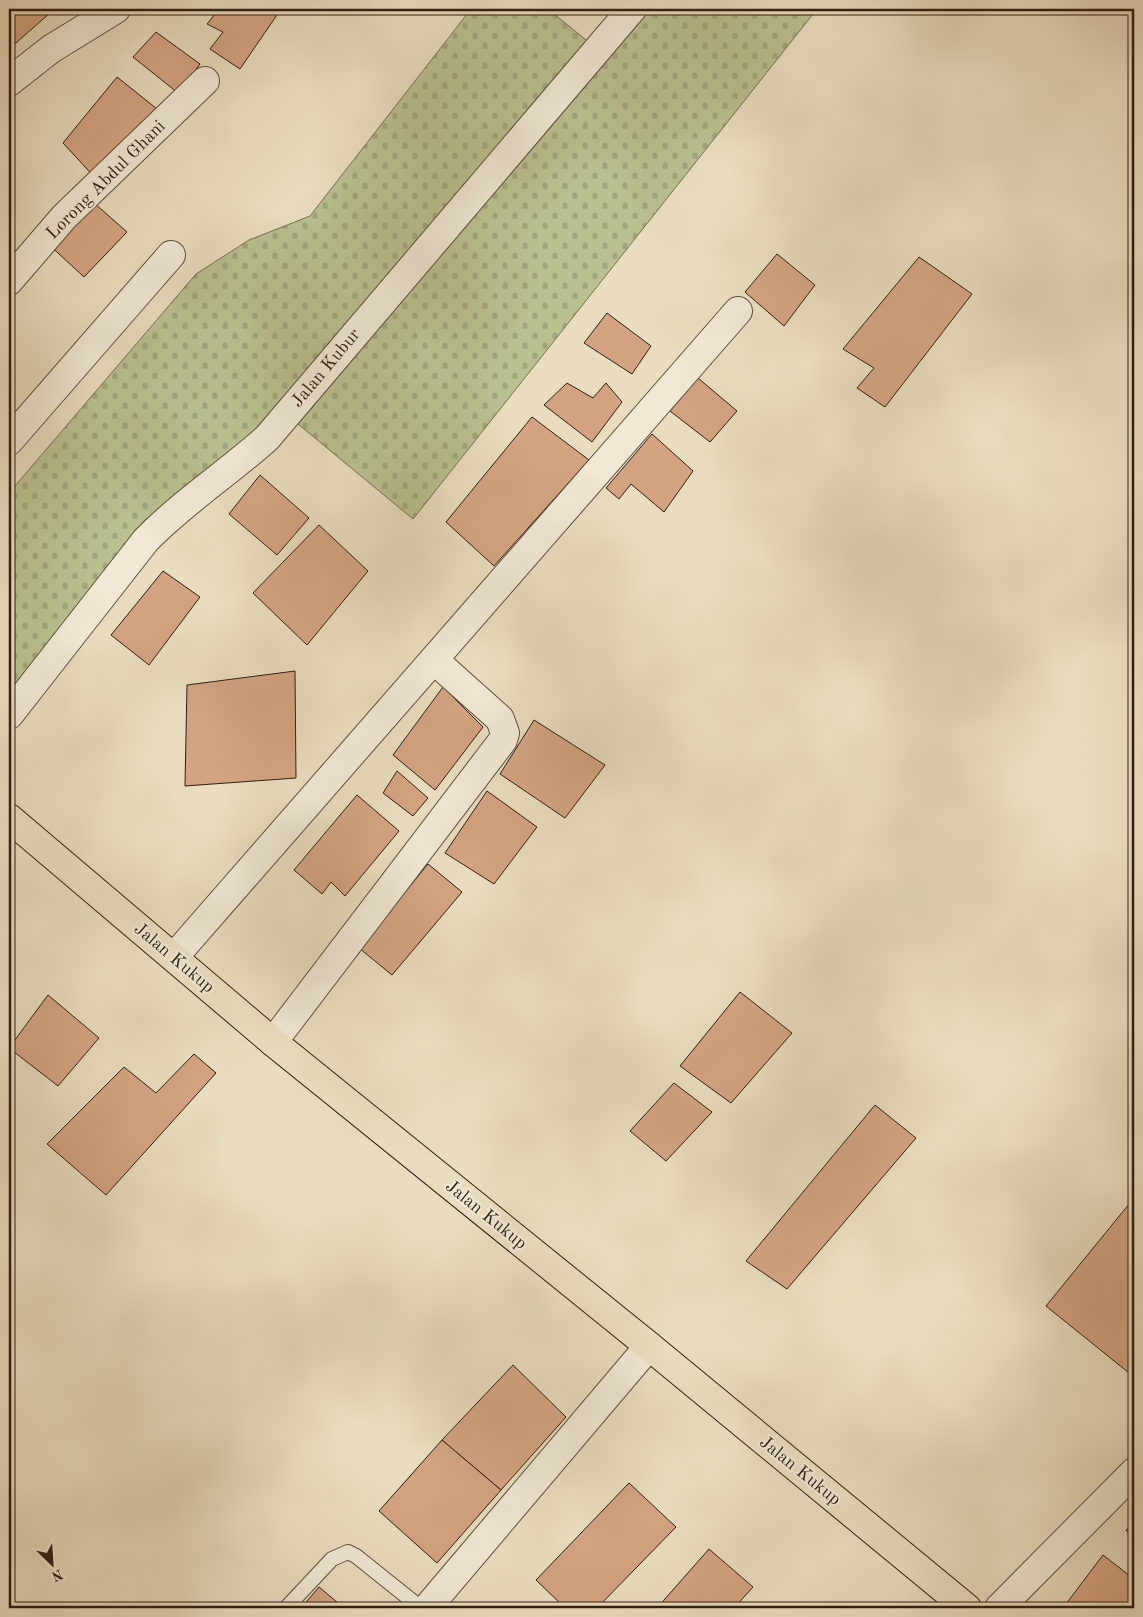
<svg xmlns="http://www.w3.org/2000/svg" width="1143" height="1617" font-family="'Old Standard TT',serif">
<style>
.cemetery{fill:url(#cemetery-stones);stroke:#756f52}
.building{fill:#d4a482;stroke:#301e14}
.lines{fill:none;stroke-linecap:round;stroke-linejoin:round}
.lane-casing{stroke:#5e4e3f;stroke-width:16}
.street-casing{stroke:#5e4e3f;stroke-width:30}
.primary-casing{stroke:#301e14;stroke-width:30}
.lane{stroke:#f1e9d5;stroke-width:14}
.street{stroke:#f1e9d5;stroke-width:28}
.primary{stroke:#eaddbf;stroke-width:28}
.labels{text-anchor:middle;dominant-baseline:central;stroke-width:4;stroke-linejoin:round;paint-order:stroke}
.street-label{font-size:18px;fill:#301e14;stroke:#f1e9d5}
</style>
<defs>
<pattern id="cemetery-stones" width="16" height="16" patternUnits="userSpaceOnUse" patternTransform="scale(1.25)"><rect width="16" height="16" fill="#bac090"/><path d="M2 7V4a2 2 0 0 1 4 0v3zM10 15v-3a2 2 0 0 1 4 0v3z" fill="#a0a57b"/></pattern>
</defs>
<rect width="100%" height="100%" fill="#eaddbf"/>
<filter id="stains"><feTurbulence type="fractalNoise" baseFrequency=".004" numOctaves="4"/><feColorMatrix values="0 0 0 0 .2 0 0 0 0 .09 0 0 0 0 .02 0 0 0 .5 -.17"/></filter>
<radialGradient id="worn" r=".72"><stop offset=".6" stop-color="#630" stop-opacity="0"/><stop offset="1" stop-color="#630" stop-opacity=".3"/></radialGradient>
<g class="cemetery">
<path d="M471,9H548L591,44L267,423L225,459L144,521L9,694V493L196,274L249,240L310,216Z"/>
<path d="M650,9H817L413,519L298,424Z"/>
</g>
<g class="building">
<path d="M9,9H46L50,13L9,49Z"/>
<path d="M219,9H281L240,69L210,49L223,32L207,24Z"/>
<path d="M156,32L200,64L178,93L133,57Z"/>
<path d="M117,77L157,109L99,182L63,143Z"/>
<path d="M93,202L127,232L84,277L45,241Z"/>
<path d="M777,254L815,285L784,326L745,292Z"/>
<path d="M919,257L972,294L885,407L857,388L874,368L843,349Z"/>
<path d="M607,313L651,346L632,374L584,343Z"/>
<path d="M698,378L737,411L710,442L670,411Z"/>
<path d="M567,383L593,398L606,383L622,402L592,442L544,405Z"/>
<path d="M532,417L589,460L494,566L446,522Z"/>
<path d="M652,434L693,471L664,512L631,484L619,499L606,488Z"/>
<path d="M260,475L309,518L277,555L229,514Z"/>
<path d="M319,525L368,571L307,645L253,593Z"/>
<path d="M163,571L200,597L149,665L111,635Z"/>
<path d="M295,671L296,778L185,786L187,685Z"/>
<path d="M443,687L483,727L435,790L393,755Z"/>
<path d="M534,720L605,765L565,818L500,774Z"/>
<path d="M397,771L428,798L413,816L383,793Z"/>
<path d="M487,791L537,827L494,884L445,853Z"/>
<path d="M357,795L399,831L345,896L331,882L322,894L294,870Z"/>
<path d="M428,864L462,892L392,975L359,948Z"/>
<path d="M740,992L792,1033L731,1103L680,1066Z"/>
<path d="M48,995L99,1038L58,1086L9,1048Z"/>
<path d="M194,1054L216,1073L106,1195L47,1144L124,1067L156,1093Z"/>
<path d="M674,1083L712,1112L666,1161L630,1131Z"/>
<path d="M875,1105L916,1138L787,1289L746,1261Z"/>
<path d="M1134,1198V1377L1046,1306Z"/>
<path d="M513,1365L566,1417L501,1490L442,1440Z"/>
<path d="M442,1440L501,1490L437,1563L379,1511Z"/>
<path d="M629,1483L676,1527L597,1608H565L536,1580Z"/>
<path d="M1134,1523V1540L1126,1530Z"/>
<path d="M709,1549L753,1587L734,1608H657Z"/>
<path d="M1103,1555L1134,1579V1608H1063Z"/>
<path d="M319,1587L344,1608H301Z"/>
</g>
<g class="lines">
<g class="lane-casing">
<path id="lane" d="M286,1608L332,1559L348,1552L356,1556L421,1608"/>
</g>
<g class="street-casing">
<g id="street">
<path d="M9,82L51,49L116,9"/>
<path d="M9,281L64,217L205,81"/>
<path d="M9,441L171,255"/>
<path d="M9,715L146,540C183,502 228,473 267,438L632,9"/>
<path d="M174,957L738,311"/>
<path d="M273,1042L503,740L505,733L500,719L434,660"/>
<path d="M427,1608L649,1346"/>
<path d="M999,1608L1134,1472"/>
</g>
</g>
<g class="primary-casing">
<path id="primary" d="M9,818L273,1042L649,1346L967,1608"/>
</g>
<use href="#lane" class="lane"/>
<use href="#street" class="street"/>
<use href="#primary" class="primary"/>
</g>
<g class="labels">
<g class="street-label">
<text transform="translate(106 180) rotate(-45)">Lorong Abdul Ghani</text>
<text transform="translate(326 368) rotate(-50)">Jalan Kubur</text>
<text transform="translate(174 958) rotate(40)">Jalan Kukup</text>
<text transform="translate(486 1215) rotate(39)">Jalan Kukup</text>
<text transform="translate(800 1471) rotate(39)">Jalan Kukup</text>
</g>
</g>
<rect width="1143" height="1617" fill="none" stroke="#eaddbf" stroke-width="30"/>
<rect x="10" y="10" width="1123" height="1597" fill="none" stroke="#301e14" stroke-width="2.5"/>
<rect x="15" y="15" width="1113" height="1587" fill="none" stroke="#301e14"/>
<g transform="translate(52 1564) rotate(155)" stroke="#f1e9d5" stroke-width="4" paint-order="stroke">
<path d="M0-4L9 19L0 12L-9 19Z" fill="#301e14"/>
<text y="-8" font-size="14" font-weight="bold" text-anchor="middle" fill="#301e14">N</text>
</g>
<rect width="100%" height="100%" filter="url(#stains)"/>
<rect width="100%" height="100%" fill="url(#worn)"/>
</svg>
